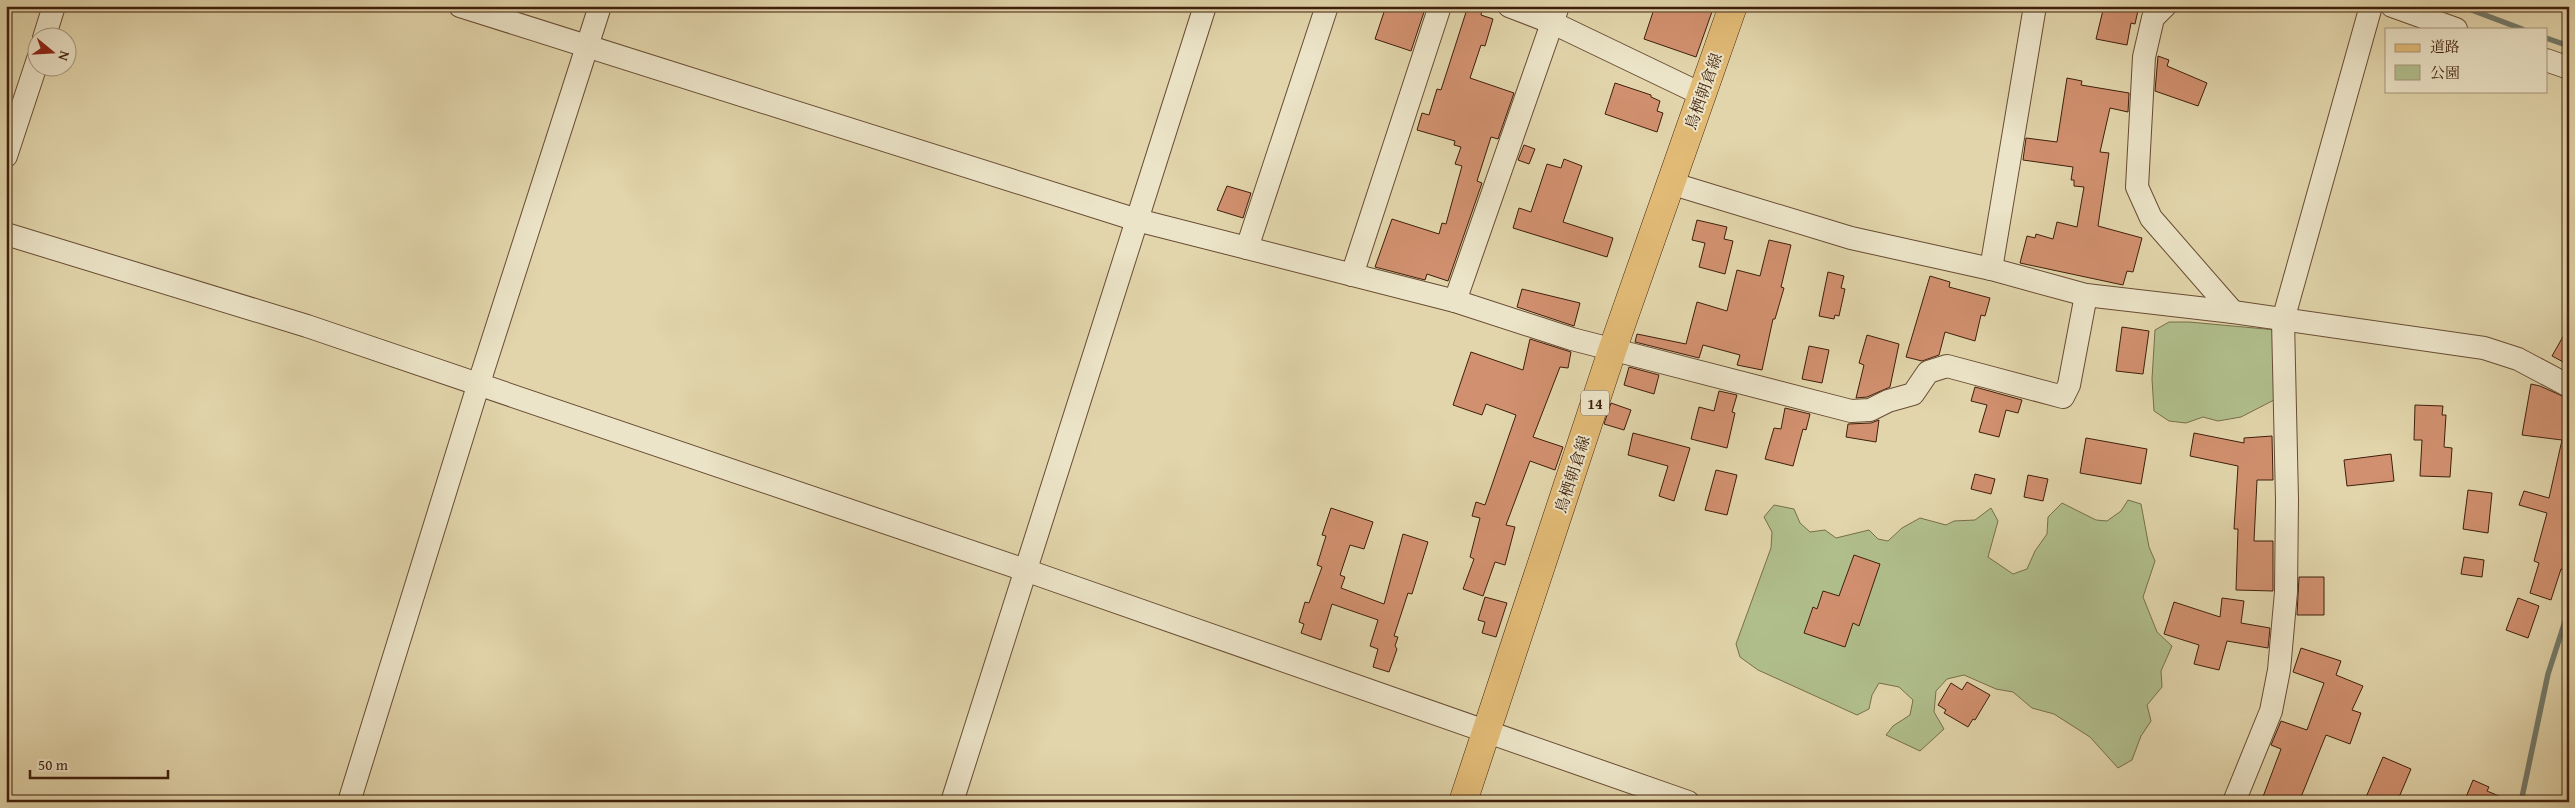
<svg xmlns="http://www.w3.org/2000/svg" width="2575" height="808" font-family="'Gentium Book Plus','Noto Serif JP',serif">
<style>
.green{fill:#b0be8c;stroke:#786e4c}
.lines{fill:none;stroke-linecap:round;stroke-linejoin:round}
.stream{stroke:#737b6c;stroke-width:5.5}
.building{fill:#d1906f;stroke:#3f1f0b}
.minor-casing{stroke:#684c33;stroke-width:24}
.major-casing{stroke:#3f1f0b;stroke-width:29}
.minor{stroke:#ece4c8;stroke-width:22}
.major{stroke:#e1ba76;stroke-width:28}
.labels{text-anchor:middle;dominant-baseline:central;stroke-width:4;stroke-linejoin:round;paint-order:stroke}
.shield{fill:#ece4c8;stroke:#735a44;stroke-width:1}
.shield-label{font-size:15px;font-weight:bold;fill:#3f1f0b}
.street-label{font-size:16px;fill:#3f1f0b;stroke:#ece4c8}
</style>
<rect width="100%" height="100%" fill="#e2d5ab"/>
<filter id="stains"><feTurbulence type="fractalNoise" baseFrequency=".004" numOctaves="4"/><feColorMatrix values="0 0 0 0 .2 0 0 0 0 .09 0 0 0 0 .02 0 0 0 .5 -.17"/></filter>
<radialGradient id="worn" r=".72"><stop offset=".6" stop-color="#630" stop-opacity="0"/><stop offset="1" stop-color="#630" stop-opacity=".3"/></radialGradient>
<g class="green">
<path d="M2169,322H2189L2276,330L2274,400L2241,417L2218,421L2203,417L2186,423L2169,421L2154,411L2152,379L2155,330Z"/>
<path d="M2128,500L2141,504L2149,547L2155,561L2143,597L2157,632L2172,646L2161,671L2162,687L2147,705L2151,721L2141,736L2132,760L2118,768L2090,737L2054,714L2032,708L2013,692L1996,689L1964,675L1947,679L1936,691L1934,712L1944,729L1920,751L1886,735L1893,726L1910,715L1913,700L1899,687L1879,683L1872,695L1869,709L1857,715L1758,670L1740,657L1736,644L1771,548L1772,532L1764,517L1774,505L1794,509L1800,523L1810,532L1825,530L1836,538L1869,530L1878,539L1888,541L1902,528L1920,518L1946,525L1954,521L1975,520L1991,508L1998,521L1988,557L2013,574L2027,569L2035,551L2047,534L2048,517L2062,503L2096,520L2107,521L2121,511Z"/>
</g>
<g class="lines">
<g class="stream">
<path d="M2461,6L2522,29"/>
<path d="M2546,38L2569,46"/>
<path d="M2569,246L2566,252L2569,254"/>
<path d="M2521,802L2548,674L2569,609"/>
</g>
</g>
<g class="building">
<path d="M1386,6H1426L1411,51L1375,39Z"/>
<path d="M1468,6L1482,9L1481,15L1493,19L1485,46L1481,45L1470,78L1514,93L1498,139L1491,137L1477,181L1482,183L1448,281L1427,274L1425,280L1375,267L1392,219L1439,234L1442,223L1446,224L1462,166L1455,164L1461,147L1454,145L1455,141L1417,130L1422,113L1429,115L1437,89L1441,90Z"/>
<path d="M1655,6H1714L1696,57L1644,39Z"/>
<path d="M2104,6H2139L2135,24L2131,23L2127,45L2096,39Z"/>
<path d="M2158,56L2169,60L2167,66L2207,83L2198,106L2155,91Z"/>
<path d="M2067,78L2082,81L2081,85L2129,93L2128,112L2110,108L2100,152L2109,153L2098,226L2142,238L2133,272L2127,271L2123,285L2020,263L2027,236L2035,238L2036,234L2053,239L2057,222L2077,227L2084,187L2074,186V180H2071L2073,167L2023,160L2026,138L2057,142Z"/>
<path d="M1615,83L1651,95V97L1660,101L1657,111L1663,113L1657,132L1605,114Z"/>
<path d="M1524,145L1535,149L1529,164L1518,160Z"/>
<path d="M1564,159L1582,166L1563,222L1613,238L1607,257L1513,228L1519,208L1531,212L1547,164L1561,168Z"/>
<path d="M1227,186L1251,193L1243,218L1217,210Z"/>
<path d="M1697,220L1727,227L1724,239L1733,241L1725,274L1699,267L1705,243L1692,240Z"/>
<path d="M1769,240L1791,245L1781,287L1784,288L1775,319H1773L1762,370L1737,365L1740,355L1703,345L1699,358L1635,342L1637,334L1686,344L1697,302L1727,311L1737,270L1760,276Z"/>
<path d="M1828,272L1844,276L1841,288L1845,289L1839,316L1835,315L1834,319L1819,316Z"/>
<path d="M1930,276L1950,282L1949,287L1990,298L1985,316L1981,315L1975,341L1945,332L1939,355L1922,361L1906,357Z"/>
<path d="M1522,289L1580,303L1574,326L1517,307Z"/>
<path d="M2569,326V365L2552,356Z"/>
<path d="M2122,327L2149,331L2143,374L2116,371Z"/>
<path d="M1867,335L1899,344L1890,387L1867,397L1856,398L1864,365L1859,363Z"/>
<path d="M1530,339L1571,352L1568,368L1560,367L1533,437L1563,447L1555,470L1530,461L1506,525L1515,527L1505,565L1495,562L1483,596L1463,589L1474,559L1470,557L1480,518L1472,516L1476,502L1485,505L1516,415L1486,404L1482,415L1453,405L1471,352L1523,370Z"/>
<path d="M1809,346L1829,350L1822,383L1802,379Z"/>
<path d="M1629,367L1659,375L1654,394L1624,385Z"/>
<path d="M2531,384L2540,386L2569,399V571L2561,569L2551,600L2530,593L2539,563L2534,561L2547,513L2519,505L2524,491L2549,498L2562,440L2522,435Z"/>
<path d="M1975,387L2022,400L2018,413L2006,410L1999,437L1979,432L1987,405L1971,401Z"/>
<path d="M1719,391L1737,395L1732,412L1735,413L1727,448L1691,439L1699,407L1714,411Z"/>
<path d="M1611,403L1631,410L1624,430L1604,424Z"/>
<path d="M2415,405L2443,406L2442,415H2446L2444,447L2452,448L2450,477L2420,476L2422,440H2414Z"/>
<path d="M1785,408L1810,414L1806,430L1803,429L1793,466L1765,459L1774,428L1781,429Z"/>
<path d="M1879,420L1876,442L1846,437L1848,424L1871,423Z"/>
<path d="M1633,433L1690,448L1674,501L1659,496L1668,466L1628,455Z"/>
<path d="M2194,433L2244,443V438L2272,436L2273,480H2257L2254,541H2273V591L2236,590L2238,529H2234L2238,466L2190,456Z"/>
<path d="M2086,438L2147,449L2141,484L2080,473Z"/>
<path d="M2391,454L2394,481L2347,486L2344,460Z"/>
<path d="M1716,470L1737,475L1727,515L1705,510Z"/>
<path d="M1975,474L1995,479L1991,494L1971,489Z"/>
<path d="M2028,475L2048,479L2043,501L2024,497Z"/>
<path d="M2468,490L2492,493L2488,533L2463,529Z"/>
<path d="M1331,508L1373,522L1364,549L1350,545L1340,575L1345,577L1341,588L1384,604L1403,534L1428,542L1412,594L1408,593L1394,636L1398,637L1395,646L1397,649L1389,672L1373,667L1378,649L1370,646L1378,620L1332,604L1321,640L1301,633L1304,624L1299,622L1305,602L1309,603L1322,567L1317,565L1326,536L1322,535Z"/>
<path d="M1854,555L1880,564L1859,626L1853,623L1845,647L1804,633L1813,607L1817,609L1823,591L1839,596Z"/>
<path d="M2464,557L2484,560L2482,577L2461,574Z"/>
<path d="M2299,577H2324V615H2297Z"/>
<path d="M1485,597L1507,603L1496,637L1482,633L1485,622L1478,620Z"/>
<path d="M2222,598L2244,601L2241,623L2270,628L2268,648L2227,641L2219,670L2194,664L2199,645L2164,634L2174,602L2220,617Z"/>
<path d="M2518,598L2539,606L2528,638L2506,630Z"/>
<path d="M2301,648L2341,661L2336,675L2363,686L2352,710L2361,713L2350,744L2326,735L2299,802H2261L2281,749L2271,745L2281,721L2307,730L2324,683L2293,672Z"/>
<path d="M1967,682L1990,695L1975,720L1973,719L1968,727L1944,713L1946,710L1938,705L1951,683L1962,690Z"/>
<path d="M2383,757L2411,769L2397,802H2364Z"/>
<path d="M2473,780L2489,787L2487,791L2513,802H2464Z"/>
</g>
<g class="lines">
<g class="minor-casing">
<g id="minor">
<path d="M460,6L1137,220L1455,301L1572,339L1851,411L1870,410L1888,401L1913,394L1928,372L1947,366L2063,397L2069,385L2086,295"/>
<path d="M1509,6L1553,23L1701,94"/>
<path d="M2165,6L2153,18L2144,57L2137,187L2151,218L2233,312"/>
<path d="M2392,6L2456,29"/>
<path d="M44,38L54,6"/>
<path d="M2546,60L2569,68"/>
<path d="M6,156L38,59"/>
<path d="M1670,183L1851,238L1991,269L2086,295L2233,312L2484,348L2518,359L2569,386"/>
<path d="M6,234L307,326L1025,570L1688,802"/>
<path d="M1247,248L1327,6"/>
<path d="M1991,269L2035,6"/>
<path d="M1352,275L1440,6"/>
<path d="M1455,301L1558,6"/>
<path d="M349,802L478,386L600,6"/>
<path d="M952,802L1205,6"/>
<path d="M2234,802L2271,711L2279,670L2286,592L2287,500L2283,320L2371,6"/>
</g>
</g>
<g class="major-casing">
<path id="major" d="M1463,802L1613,348L1733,6"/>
</g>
<use href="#minor" class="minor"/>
<use href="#major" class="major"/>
</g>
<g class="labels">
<rect class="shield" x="1581" y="390.5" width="28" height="25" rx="4"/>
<g class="shield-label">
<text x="1595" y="403">14</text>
</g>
<g class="street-label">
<text transform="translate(1703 91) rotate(-70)">鳥栖朝倉線</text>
<text transform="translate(1572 474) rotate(-72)">鳥栖朝倉線</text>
</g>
</g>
<rect width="2575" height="808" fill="none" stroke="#e2d5ab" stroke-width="25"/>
<rect x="8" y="8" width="2560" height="793" fill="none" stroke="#3f1f0b" stroke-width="2.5"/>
<rect x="12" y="12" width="2550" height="783" fill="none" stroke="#3f1f0b"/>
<rect x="2385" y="28" width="162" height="65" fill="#ece4c8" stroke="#a7957c"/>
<rect x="2395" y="44" width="25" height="8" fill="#e1ba76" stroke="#a7957c"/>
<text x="2430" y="52" font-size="15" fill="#3f1f0b">道路</text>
<rect x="2395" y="65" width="25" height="15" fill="#b0be8c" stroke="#a7957c"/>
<text x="2430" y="78" font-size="15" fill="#3f1f0b">公園</text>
<g transform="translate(52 52) rotate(108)"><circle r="24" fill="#ece4c8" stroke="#a7957c"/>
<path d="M0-4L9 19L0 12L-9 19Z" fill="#8f2418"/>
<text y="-8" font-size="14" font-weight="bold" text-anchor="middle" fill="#3f1f0b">N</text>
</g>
<path d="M30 770v8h138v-8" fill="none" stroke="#3f1f0b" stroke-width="2.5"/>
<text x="38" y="770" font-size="15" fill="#3f1f0b" stroke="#ece4c8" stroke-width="4" paint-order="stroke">50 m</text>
<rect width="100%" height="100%" filter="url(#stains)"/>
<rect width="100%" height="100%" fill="url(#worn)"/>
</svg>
